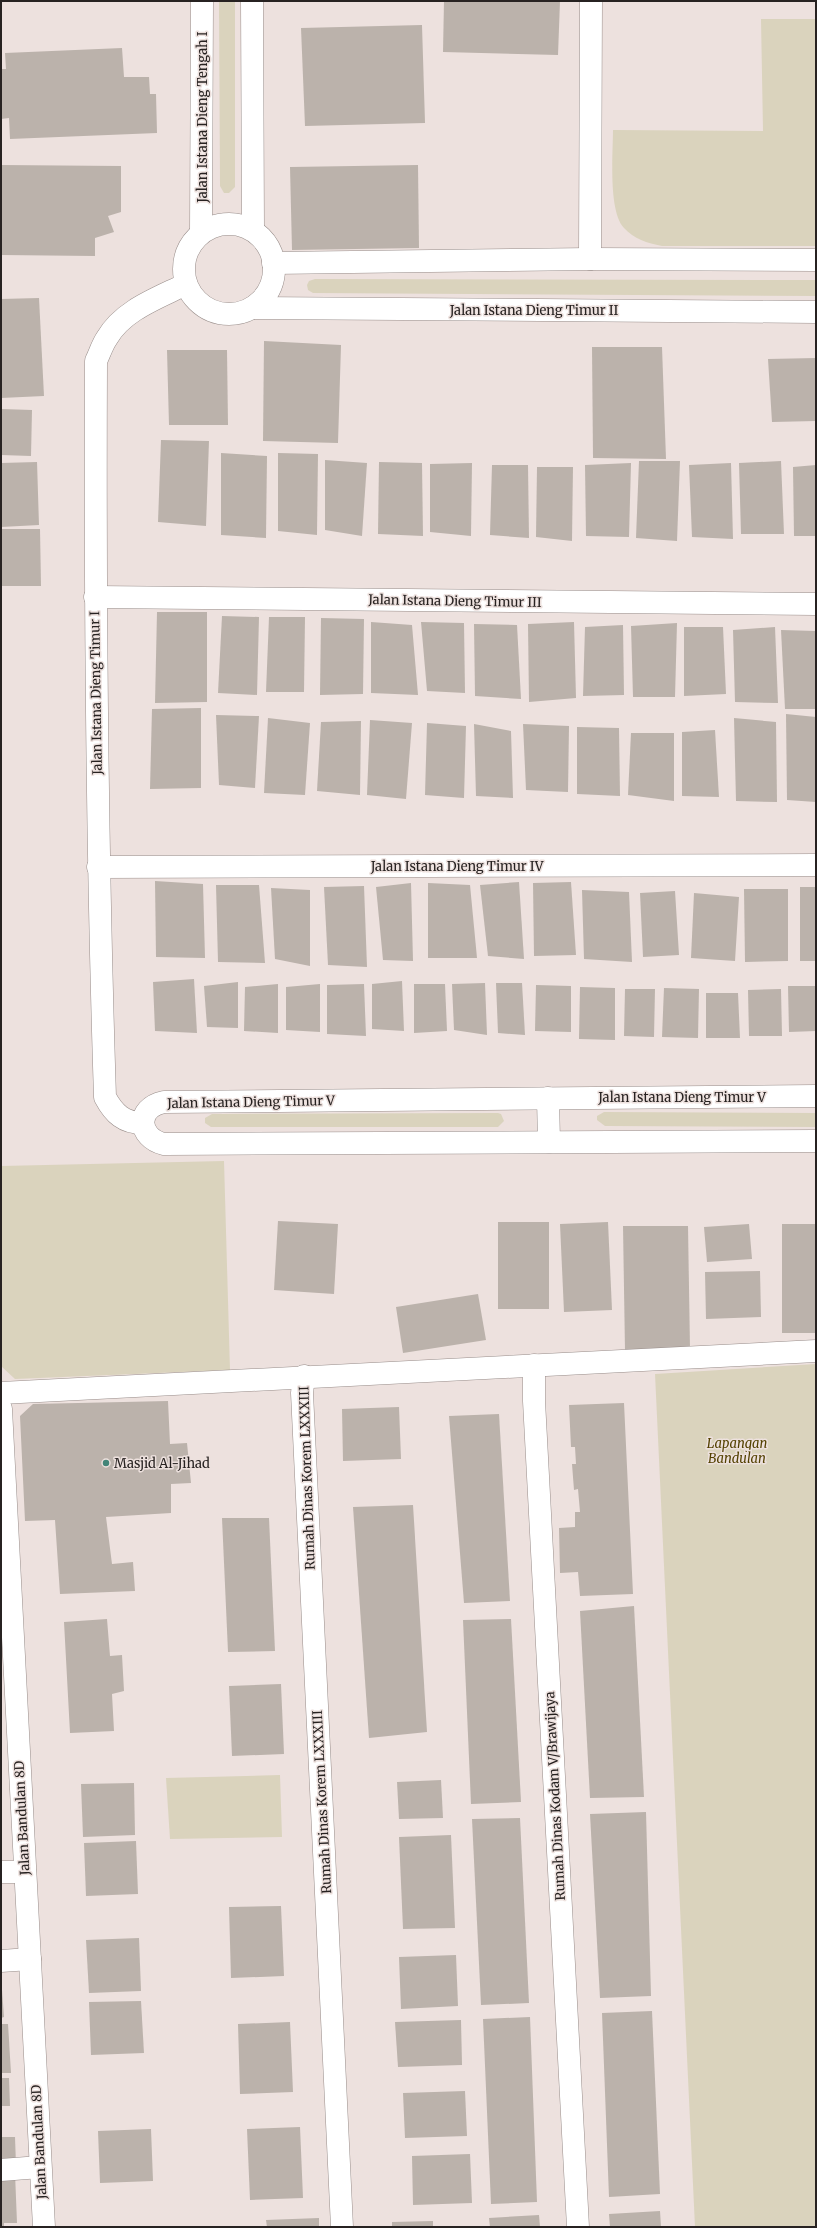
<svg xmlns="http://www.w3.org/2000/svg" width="817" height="2228" font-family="Merriweather,serif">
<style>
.green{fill:#dad3bd}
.building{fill:#bbb2ab}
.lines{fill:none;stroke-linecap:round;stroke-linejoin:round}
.street-casing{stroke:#988d8a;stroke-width:23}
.street{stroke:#fff;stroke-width:22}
.poi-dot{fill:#428578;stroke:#ede1de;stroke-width:1.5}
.labels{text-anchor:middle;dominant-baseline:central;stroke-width:3;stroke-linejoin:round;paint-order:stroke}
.street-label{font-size:13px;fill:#272221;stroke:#ede1de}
.park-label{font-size:13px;font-style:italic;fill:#534101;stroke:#ede1de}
.poi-label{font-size:13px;fill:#272221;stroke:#ede1de;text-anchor:start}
</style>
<rect width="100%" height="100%" fill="#ede1de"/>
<g class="green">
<path d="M219,1H235V187L229,193H224L220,186Z"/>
<path d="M761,19H816V246H662C647,243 634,239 624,228C608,211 613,153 613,130L763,131Z"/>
<path d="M315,279L816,280V296L313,293L308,290L307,285L309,281Z"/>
<path d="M604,1112L816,1113V1127L605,1126L597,1120V1116Z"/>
<path d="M498,1113L501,1114L504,1121L498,1127H211L205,1123V1118L212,1114Z"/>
<path d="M224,1161L230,1370L15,1379L1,1366V1166Z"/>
<path d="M816,1364V2227H695L655,1374Z"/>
<path d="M280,1775L282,1837L170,1839L166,1778Z"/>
</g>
<g class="building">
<path d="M444,1H560L558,55L443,52Z"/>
<path d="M422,25L425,123L305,126L301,28Z"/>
<path d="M122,48L124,77H149L150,94H156L157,133L10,139L9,118L1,119V69H6L5,53Z"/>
<path d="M1,165L121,166V212L108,216L114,232L95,238V256L1,255Z"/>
<path d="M418,165L419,248L292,250L290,167Z"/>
<path d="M39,298L44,396L1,398V299Z"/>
<path d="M264,341L341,345L338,443L263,441Z"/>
<path d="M592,347H662L666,459L593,458Z"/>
<path d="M167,350H227L228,425H169Z"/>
<path d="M816,358V421L772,422L768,359Z"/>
<path d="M1,409L32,410L31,456L1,455Z"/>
<path d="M161,440L209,441L206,526L158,522Z"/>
<path d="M221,453L267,456L266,538L221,535Z"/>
<path d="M278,453L318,454L317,535L278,531Z"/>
<path d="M325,460L367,463L362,536L325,530Z"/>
<path d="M639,461H680L677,541L636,538Z"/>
<path d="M781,461L784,534H741L739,463Z"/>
<path d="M37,462L39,525L1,527V463Z"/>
<path d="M379,462L422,463L423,536L378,534Z"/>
<path d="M472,463L471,536L430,532V464Z"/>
<path d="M631,463L629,537L586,536L585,465Z"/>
<path d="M731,463L733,539L692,537L689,465Z"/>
<path d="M492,465H528L529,538L490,535Z"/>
<path d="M816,465V536H794L793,467Z"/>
<path d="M537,467H573L572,541L536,537Z"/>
<path d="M1,529H40L41,586H1Z"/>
<path d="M157,612H207V702L155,703Z"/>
<path d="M222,616L259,617L257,695L218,693Z"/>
<path d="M269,617H305L304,692H266Z"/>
<path d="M321,618L364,619L363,694L320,695Z"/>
<path d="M371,622L412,625L418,695L371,693Z"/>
<path d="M421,622L464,623L465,693L427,691Z"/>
<path d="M574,622L576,698L529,702L528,624Z"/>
<path d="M677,623L675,697H633L631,626Z"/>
<path d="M474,624L517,625L521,699L475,696Z"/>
<path d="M623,625L624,695L583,696L585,627Z"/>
<path d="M684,627H723L726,694L684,696Z"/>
<path d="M775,627L778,703L735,702L733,630Z"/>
<path d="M781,630L816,631V709H785Z"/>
<path d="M201,708V788L150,789L152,709Z"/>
<path d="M786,714L816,717V802L787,800Z"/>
<path d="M216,715L259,716L255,788L219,785Z"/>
<path d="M268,718L310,723L305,795L264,793Z"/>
<path d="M734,718L776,722L777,802L736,801Z"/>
<path d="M370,720L412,723L406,799L367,795Z"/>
<path d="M361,721L360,795L317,791L321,722Z"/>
<path d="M427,723L466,726L464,798L425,795Z"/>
<path d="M474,724L511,731L513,798L476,796Z"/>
<path d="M523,724L569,726L568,792L526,790Z"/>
<path d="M577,727L619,728L620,796L577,794Z"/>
<path d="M715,730L719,797L682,796V732Z"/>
<path d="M631,733H674V801L628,795Z"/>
<path d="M155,881L203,884L205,958L156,957Z"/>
<path d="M519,882L524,959L488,956L480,885Z"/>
<path d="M571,882L576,955L534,956L533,883Z"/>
<path d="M411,883L413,961L383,960L376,887Z"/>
<path d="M428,883L470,885L477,958H428Z"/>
<path d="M216,885H259L265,963L218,962Z"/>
<path d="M364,886L367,967L328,965L324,887Z"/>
<rect x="800" y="887" width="16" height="74"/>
<path d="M271,888L310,890V966L275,959Z"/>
<path d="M744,889H788V961L745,962Z"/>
<path d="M582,890L629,892L632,962L584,959Z"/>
<path d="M675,891L679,955L643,957L640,893Z"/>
<path d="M694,893L739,897L735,961L691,958Z"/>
<path d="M194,979L197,1033L155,1031L153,982Z"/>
<path d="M402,981L404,1031L372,1029V984Z"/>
<path d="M238,982V1028L207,1027L204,986Z"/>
<path d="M485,983L487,1035L454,1030L452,984Z"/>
<path d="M496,983H522L525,1035L498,1033Z"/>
<path d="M278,984V1033L244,1031L245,987Z"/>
<path d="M320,984V1032L286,1030V987Z"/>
<path d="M364,984L366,1036L327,1034V985Z"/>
<path d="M414,984H445L447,1031L414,1033Z"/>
<path d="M536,985L571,986V1032L535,1031Z"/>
<path d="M788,986H816V1031L789,1032Z"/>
<path d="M580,987L615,988V1040L579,1039Z"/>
<path d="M664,988L699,989L698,1038L662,1037Z"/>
<path d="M625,989H655L654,1037L624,1036Z"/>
<path d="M781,989L782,1036H749L748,990Z"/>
<path d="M706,993H738L740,1038H706Z"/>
<path d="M278,1221L338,1224L334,1294L274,1290Z"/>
<rect x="498" y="1222" width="51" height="87"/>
<path d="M608,1222L612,1310L564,1312L560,1224Z"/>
<path d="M749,1224L752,1259L707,1262L704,1227Z"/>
<rect x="782" y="1224" width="34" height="109"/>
<path d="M623,1226H688L690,1349L625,1350Z"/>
<path d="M760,1271L761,1317L706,1319L705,1272Z"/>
<path d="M478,1294L486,1340L403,1353L396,1307Z"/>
<path d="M168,1401L170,1444L187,1443L191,1483L171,1484V1513L106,1517L112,1564L133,1562L135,1591L60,1594L55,1520L25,1521L20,1416L33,1404Z"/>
<path d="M624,1403L633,1594L580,1596L578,1572L560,1573L559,1528L575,1527V1512H580L578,1489L574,1490L572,1464H576L575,1447H571L569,1405Z"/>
<path d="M399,1407L401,1459L343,1461L342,1409Z"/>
<path d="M499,1414L510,1601L464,1603L449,1416Z"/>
<path d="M413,1505L427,1732L369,1738L353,1507Z"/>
<path d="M222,1518H269L275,1651L228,1652Z"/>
<path d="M634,1606L644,1797L590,1798L580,1611Z"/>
<path d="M107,1619L110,1656L122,1655L124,1691L112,1694L114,1731L70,1733L64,1622Z"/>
<path d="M511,1619L521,1802L471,1804L463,1620Z"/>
<path d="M281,1684L284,1754L232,1756L229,1686Z"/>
<path d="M441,1780L443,1818L399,1819L397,1782Z"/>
<path d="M134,1783L135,1835L83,1837L81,1784Z"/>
<path d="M646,1812L651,1996L600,1998L590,1814Z"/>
<path d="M520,1818L529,2003L481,2005L472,1819Z"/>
<path d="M451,1835L455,1928L403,1929L399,1837Z"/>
<path d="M136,1841L138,1894L86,1896L84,1843Z"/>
<path d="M281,1906L284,1976L231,1978L229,1907Z"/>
<path d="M139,1938L141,1991L89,1993L86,1940Z"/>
<path d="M456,1955L458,2006L401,2009L399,1957Z"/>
<path d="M1,1976L4,2017L1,2018Z"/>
<path d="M141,2001L144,2053L91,2055L89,2002Z"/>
<path d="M652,2011L660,2194L609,2197L602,2013Z"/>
<path d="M530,2017L537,2202L491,2204L483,2019Z"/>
<path d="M461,2020L462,2065L398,2067L395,2022Z"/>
<path d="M290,2022L293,2092L240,2094L238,2024Z"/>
<path d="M1,2024H8L11,2073H1Z"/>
<path d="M1,2078H9L10,2106H1Z"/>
<path d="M465,2091L467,2136L405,2138L403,2093Z"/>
<path d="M300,2127L303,2198L250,2200L247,2129Z"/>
<path d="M151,2129L153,2181L100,2183L98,2131Z"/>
<path d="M1,2137H15L16,2165L1,2166Z"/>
<path d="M470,2154L472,2203L413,2205L412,2156Z"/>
<path d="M15,2173L17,2223H4V2227H1V2174Z"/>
<path d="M660,2211L661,2227H610L609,2214Z"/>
<path d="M539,2215L540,2227H490L489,2218Z"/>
<path d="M319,2218V2227H267L266,2220Z"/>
<path d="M433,2221V2227H392V2222Z"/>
</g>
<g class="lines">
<g class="street-casing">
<g id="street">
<path d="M252,1L253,230"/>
<circle cx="229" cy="269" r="45"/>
<path d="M201,232L202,1"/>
<path d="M590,259L591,1"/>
<path d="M273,263L590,259L816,260"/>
<path d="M252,308L816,312"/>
<path d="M95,597L816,604"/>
<path d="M98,867L816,865"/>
<path d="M816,1096L164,1102C135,1108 138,1138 164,1144L816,1141"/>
<path d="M548,1098L549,1142"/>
<path d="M143,1123C124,1123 114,1114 105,1097C97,852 95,606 96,361C100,353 102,345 107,338C123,310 158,298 186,284"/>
<path d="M534,1365V1401L578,2227"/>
<path d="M304,1376L302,1393L342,2227"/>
<path d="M1,1393L816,1351"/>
<path d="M1,1409L44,2227"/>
<path d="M1,1872H25"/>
<path d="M1,1961L30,1959"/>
<path d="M1,2170L40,2167"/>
</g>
</g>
<use href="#street" class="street"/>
</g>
<circle class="poi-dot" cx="106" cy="1463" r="4"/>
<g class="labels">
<g class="street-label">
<text transform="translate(202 117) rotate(-90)">Jalan Istana Dieng Tengah I</text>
<text x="534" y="310">Jalan Istana Dieng Timur II</text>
<text transform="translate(455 601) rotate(1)">Jalan Istana Dieng Timur III</text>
<text transform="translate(96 693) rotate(-91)">Jalan Istana Dieng Timur I</text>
<text x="457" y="866">Jalan Istana Dieng Timur IV</text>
<text x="682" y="1097">Jalan Istana Dieng Timur V</text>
<text transform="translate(251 1102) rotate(-1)">Jalan Istana Dieng Timur V</text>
<text transform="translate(307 1478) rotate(-92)">Rumah Dinas Korem LXXXIII</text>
<text transform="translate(555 1796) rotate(-93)">Rumah Dinas Kodam V/Brawijaya</text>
<text transform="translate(322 1802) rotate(-93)">Rumah Dinas Korem LXXXIII</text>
<text transform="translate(22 1818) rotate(-93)">Jalan Bandulan 8D</text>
<text transform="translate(39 2142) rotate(-93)">Jalan Bandulan 8D</text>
</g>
<g class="park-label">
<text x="737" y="1443">Lapangan<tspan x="737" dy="15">Bandulan</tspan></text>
</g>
<g class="poi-label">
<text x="114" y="1463">Masjid Al-Jihad</text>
</g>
</g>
<rect width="817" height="2228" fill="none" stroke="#272221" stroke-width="4"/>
</svg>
